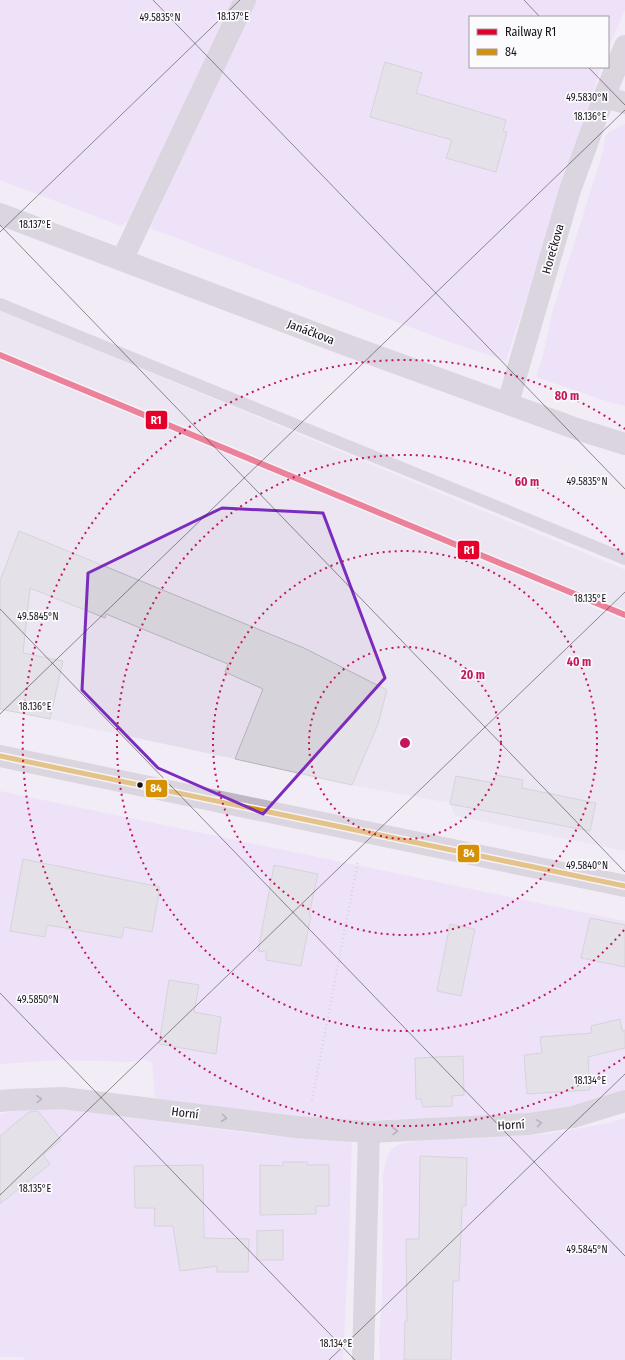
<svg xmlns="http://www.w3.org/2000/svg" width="625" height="1360" font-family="'Fira Sans Condensed',sans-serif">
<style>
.built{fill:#e5ddec}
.green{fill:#ebd6fb}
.building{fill:#d7d3da;stroke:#b6b2ba}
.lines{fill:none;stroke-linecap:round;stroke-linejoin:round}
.path{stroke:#b8b3bc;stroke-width:2.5;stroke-dasharray:1 3;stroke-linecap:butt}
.service{stroke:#bfb8c4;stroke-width:12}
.minor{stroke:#bfb8c4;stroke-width:22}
.bus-1-casing{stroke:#fbfafd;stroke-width:8}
.bus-1{stroke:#d59003;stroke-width:5}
.rail-1-casing{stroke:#fbfafd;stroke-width:9}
.rail-1{stroke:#e4002b;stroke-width:6}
.oneway{stroke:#726d76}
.marked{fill:none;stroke:#7b2cbf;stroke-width:3;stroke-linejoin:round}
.ticks{fill:none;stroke:#131116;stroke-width:1;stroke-opacity:0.45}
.ring{fill:none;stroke:#c2185b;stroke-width:2;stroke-dasharray:2 4}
.bus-dot{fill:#131116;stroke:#fbfafd;stroke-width:1.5}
.labels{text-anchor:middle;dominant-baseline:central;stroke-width:3.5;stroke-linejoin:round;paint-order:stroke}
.street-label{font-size:12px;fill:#131116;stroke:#fbfafd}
.ticks-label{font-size:10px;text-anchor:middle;fill:#131116;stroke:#fbfafd;stroke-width:3.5;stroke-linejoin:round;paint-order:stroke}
.centre{fill:#c2185b;stroke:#fbfafd;stroke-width:2}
.ring-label{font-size:12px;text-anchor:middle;font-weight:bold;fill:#c2185b;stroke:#fbfafd;stroke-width:3.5;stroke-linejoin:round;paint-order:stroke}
.line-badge{stroke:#fbfafd;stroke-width:1.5}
.badge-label{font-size:11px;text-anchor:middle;font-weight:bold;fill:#fff}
</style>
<rect width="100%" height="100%" fill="#f1ecf6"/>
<path class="built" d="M0,310L625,570V851L455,816L450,803L352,785L235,759L0,709Z"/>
<g class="green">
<path d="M0,0H235L129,220L121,226L0,180Z"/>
<path d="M255,0H625V10L608,49V17H470V67H601L506,361L444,340L150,228Z"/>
<path d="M624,124H625V406L609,402L536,377L543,356L552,313L602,155L606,134Z"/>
<path d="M0,791L625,921V1089L594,1102L563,1110L513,1115L376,1120L312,1119L277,1116L155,1098L152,1062L142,1059L133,1062L59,1060L0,1064Z"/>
<path d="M34,1106H42L255,1134L290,1137L352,1139L349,1241L343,1360H24V1358L21,1357H0V1114Z"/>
<path d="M625,1118V1360H380L379,1339L382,1297L383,1177C385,1162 387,1146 404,1143C411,1142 416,1141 423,1138L548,1134L609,1123Z"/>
</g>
<g class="building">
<path d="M385,62L422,73L416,93L506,120L503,131L507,132L496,172L446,158L452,140L370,117Z"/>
<path d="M19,531L304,648L387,690L378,724L352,785L235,759L263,689L225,672L228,664L106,614L105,618L30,588L23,653L63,661L50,719L0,709V581Z"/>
<path d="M496,775L523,780L522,788L596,803L590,831L450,804L456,776L494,783Z"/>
<path d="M23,859L160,887L152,932L124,927L122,938L47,925L45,937L10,931Z"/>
<path d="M274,865L318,874L309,915L311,916L301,966L266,960V952L258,951Z"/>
<path d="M590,918L625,925V967L581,958Z"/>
<path d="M450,924L475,929L461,996L437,991Z"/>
<path d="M169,980L199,985L194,1012L221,1017L216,1054L159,1044Z"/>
<path d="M620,1019L622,1031L625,1030V1048L588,1057L590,1090L527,1094L524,1055L542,1053L540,1037L592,1033L591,1026Z"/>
<path d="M463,1056L464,1095L452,1096V1106L423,1107L421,1099H416L415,1058Z"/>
<path d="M38,1111L61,1140L43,1155L50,1164L0,1204V1136L29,1112Z"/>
<path d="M420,1156L467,1158L466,1206H462L459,1281H453L451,1360H404L405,1321H407L406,1239H419Z"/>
<path d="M283,1162H307V1165H329V1206H316V1214L260,1215V1165L283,1166Z"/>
<path d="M203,1165L204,1238L249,1239L248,1272H217V1266L180,1271L173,1226H154L155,1208H135L134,1166Z"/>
<path d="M283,1230V1260H257V1231Z"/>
</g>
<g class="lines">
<path class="path" d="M312,1100L358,861"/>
<path class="service" d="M0,304L625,559"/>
<g class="minor">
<path d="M604,97L625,103"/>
<path d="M0,214L341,343L577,429L625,444"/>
<path d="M122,260L245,0"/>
<path d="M508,403L570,190L604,97L625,46"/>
<path d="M0,756L625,886"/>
<path d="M0,1101L11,1100L63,1098L296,1127L369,1132L529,1124L573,1117L625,1101"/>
<path d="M363,1360L369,1132"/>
</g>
<g class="bus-1-casing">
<path id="bus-1" d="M0,756L625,886"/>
</g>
<use href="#bus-1" class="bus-1"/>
<g class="rail-1-casing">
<path id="rail-1" d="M0,355L625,615"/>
</g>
<use href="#rail-1" class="rail-1"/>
</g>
<defs><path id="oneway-chevron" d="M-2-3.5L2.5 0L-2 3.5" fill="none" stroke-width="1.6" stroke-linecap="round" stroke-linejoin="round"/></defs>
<g class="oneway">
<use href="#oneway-chevron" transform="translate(39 1099) rotate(-2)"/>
<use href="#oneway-chevron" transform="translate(224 1118) rotate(7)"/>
<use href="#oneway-chevron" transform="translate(539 1123) rotate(-9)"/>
<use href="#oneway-chevron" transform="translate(395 1131) rotate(-3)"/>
</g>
<path d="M0 0H625V1360H0ZM222,508L323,513L385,678L263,814L158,768L82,690L88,573Z" fill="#f1ecf6" fill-opacity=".55" fill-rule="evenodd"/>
<path class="marked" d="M222,508L323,513L385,678L263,814L158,768L82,690L88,573Z"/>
<path class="ticks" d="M153,0L625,489M524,0L540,17M588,67L625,105M0,225L625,872M0,232L240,0M0,609L625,1256M0,714L625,110M0,993L355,1360M0,1195L625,592M329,1360L625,1074"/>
<g class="ring">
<circle cx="405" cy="743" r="96"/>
<circle cx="405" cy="743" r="192"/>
<path d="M624 930A288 288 0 1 1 624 556"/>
<path d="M625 1057A383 383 0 1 1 625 429"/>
</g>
<circle class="bus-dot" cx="140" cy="785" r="3.5"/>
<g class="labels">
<g class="street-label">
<text transform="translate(553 249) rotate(-74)">Horečkova</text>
<text transform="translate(311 332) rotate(21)">Janáčkova</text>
<text transform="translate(185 1113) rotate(7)">Horní</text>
<text transform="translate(511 1125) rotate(-3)">Horní</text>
</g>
</g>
<g class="ticks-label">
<text x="233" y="20">18.137°E</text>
<text x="160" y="21">49.5835°N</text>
<text x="587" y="101">49.5830°N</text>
<text x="590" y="120">18.136°E</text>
<text x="35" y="228">18.137°E</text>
<text x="587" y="485">49.5835°N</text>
<text x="590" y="602">18.135°E</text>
<text x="38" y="620">49.5845°N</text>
<text x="35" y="710">18.136°E</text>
<text x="587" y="869">49.5840°N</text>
<text x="38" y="1003">49.5850°N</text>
<text x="590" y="1084">18.134°E</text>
<text x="35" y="1192">18.135°E</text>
<text x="587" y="1253">49.5845°N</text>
<text x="336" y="1347">18.134°E</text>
</g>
<circle cx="405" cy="743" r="6" class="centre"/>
<g class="ring-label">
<text x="567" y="400">80 m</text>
<text x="527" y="486">60 m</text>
<text x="579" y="666">40 m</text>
<text x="473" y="679">20 m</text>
</g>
<g class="line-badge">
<rect x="145" y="410" width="23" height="20" rx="4" fill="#e4002b"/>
<rect x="457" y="540" width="23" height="20" rx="4" fill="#e4002b"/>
<rect x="145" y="779" width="23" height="19" rx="4" fill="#d59003"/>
<rect x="457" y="844" width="23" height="19" rx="4" fill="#d59003"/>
</g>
<g class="badge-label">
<text x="156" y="424">R1</text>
<text x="469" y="554">R1</text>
<text x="156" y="792">84</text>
<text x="469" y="857">84</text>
</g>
<rect x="469" y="16" width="140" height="52" fill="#fbfafd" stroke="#9e9da1"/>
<rect x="477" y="29" width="20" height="6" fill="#e4002b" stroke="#9e9da1"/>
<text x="505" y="36" font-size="12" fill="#131116">Railway R1</text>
<rect x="477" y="49" width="20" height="6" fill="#d59003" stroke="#9e9da1"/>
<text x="505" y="56" font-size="12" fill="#131116">84</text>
</svg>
